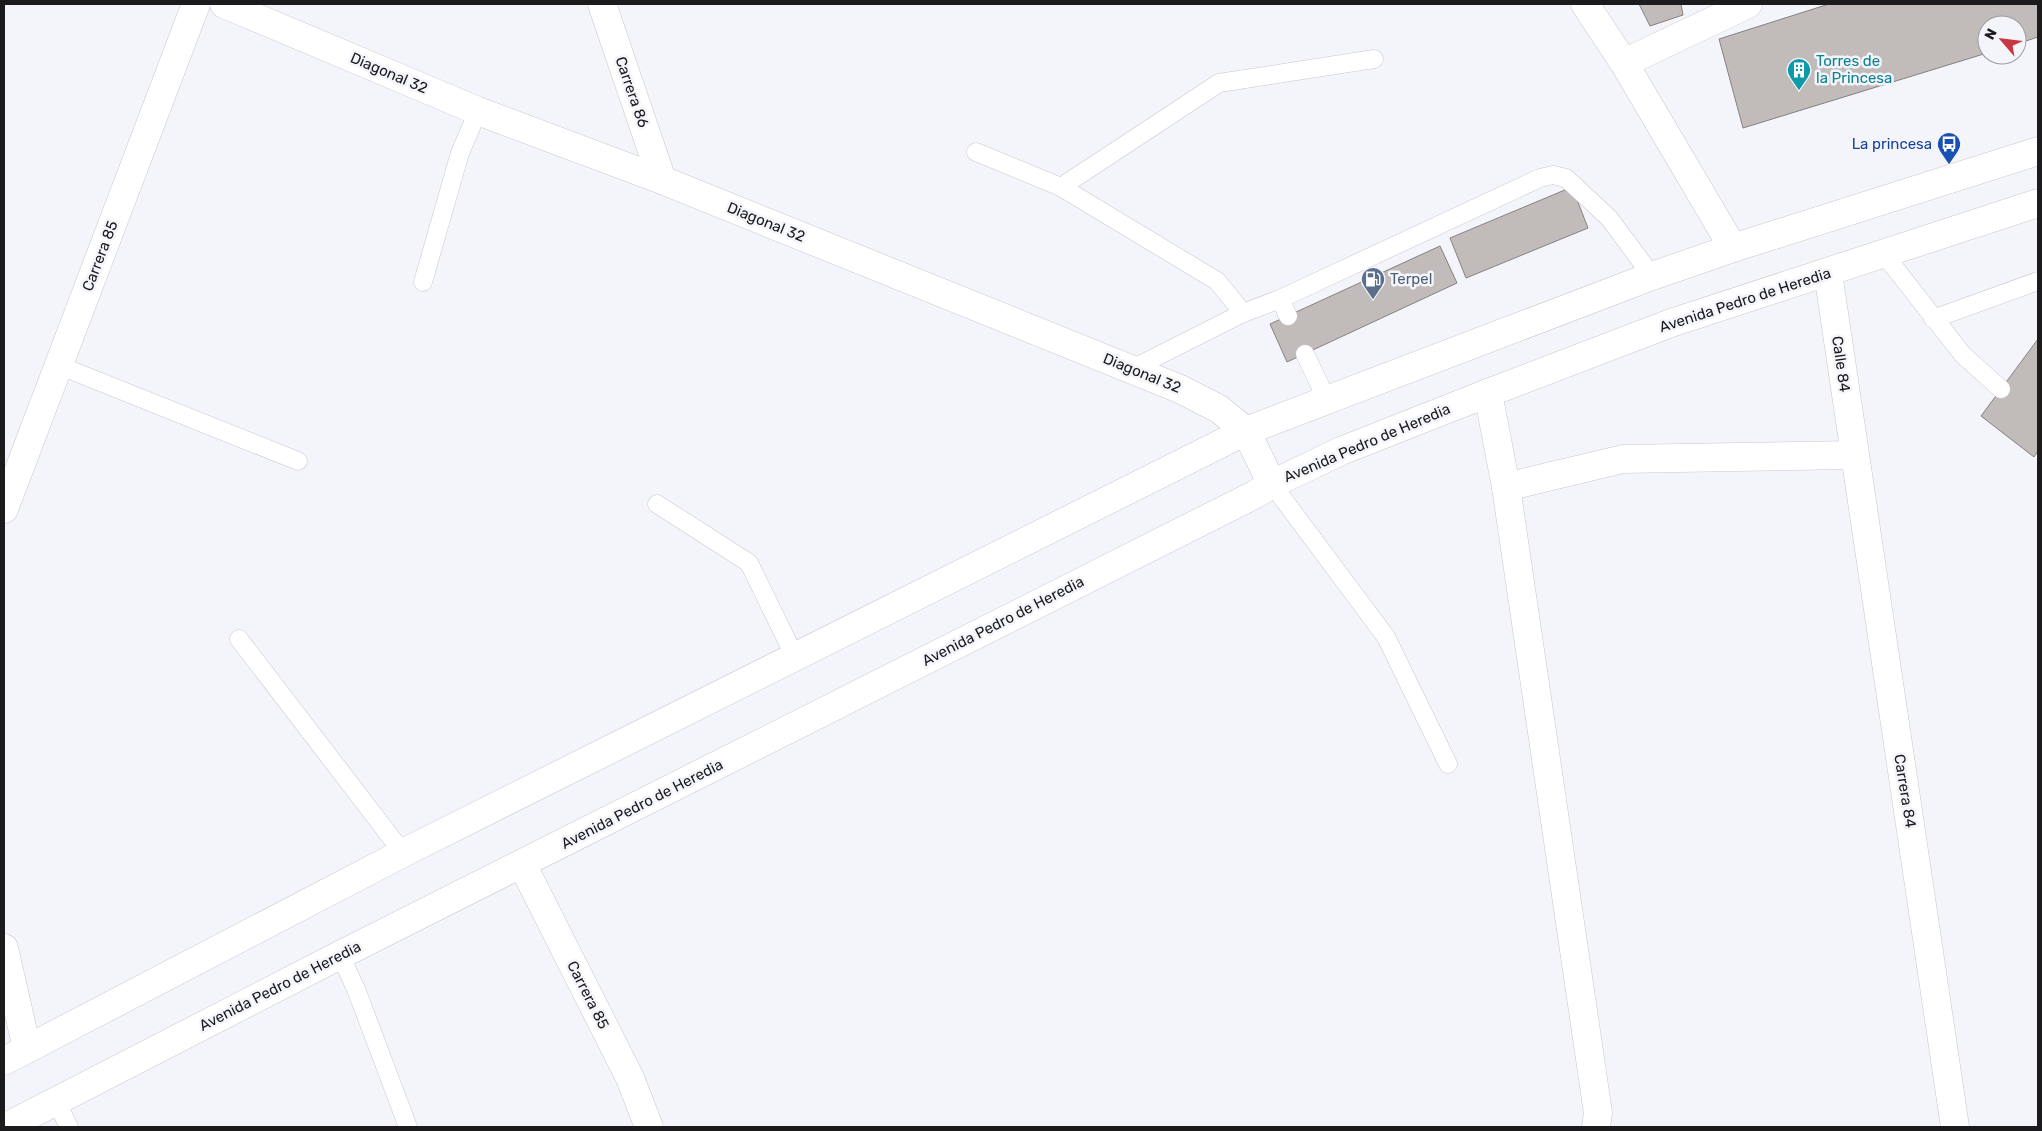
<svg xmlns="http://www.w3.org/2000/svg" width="2042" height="1131" font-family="Rubik,sans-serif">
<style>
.building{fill:#c1bbba;stroke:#878181}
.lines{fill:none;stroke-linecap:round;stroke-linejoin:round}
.service-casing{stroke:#c7c8cd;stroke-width:19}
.minor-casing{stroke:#c7c8cd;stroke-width:29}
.tertiary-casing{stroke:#c7c8cd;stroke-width:29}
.trunk-casing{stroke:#c7c8cd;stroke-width:29}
.service{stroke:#fff;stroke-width:18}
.minor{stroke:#fff;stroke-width:28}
.tertiary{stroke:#fff;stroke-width:28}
.trunk{stroke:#fff;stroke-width:28}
.labels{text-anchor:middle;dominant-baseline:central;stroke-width:5;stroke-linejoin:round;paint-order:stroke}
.culture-label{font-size:15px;fill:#0d838f;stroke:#f4f5fb;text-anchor:start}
.street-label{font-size:15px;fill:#1b1b1d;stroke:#f4f5fb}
.transit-label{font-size:15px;fill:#164399;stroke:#f4f5fb;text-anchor:end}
.service-label{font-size:15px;fill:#4e5e75;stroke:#f4f5fb;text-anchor:start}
</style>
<rect width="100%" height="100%" fill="#f4f5fb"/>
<g class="building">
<path d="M1639,4H1681L1683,15L1650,26Z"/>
<path d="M1829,4H2038V37L2017,44V25H1987V53L1743,128L1719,39Z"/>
<path d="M1572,187L1588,228L1466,278L1450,238Z"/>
<path d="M1440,246L1457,283L1287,362L1270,324Z"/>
<path d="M2038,339V451L2034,457L1981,416Z"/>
</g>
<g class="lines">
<g class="service-casing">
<g id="service">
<path d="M976,152L1061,187L1217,281L1243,313"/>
<path d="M1061,187L1219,83L1374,59"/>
<path d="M1883,253L1963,355L2001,389"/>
<path d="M423,282L460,153L478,111"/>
<path d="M1280,299L1288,316"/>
<path d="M1933,319L2038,281"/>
<path d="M1305,354L1327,400"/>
<path d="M58,365L298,461"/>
<path d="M1132,369L1243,313L1280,299L1540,178L1553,175L1566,178L1609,218L1652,276"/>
<path d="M1272,484L1386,637L1448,764"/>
<path d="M657,504L749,563L795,657"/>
<path d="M239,639L403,853"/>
<path d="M340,955L356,989L408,1127"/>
<path d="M56,1101L69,1127"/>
</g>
</g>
<g class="minor-casing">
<g id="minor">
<path d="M602,4L662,180"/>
<path d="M1585,4L1624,63L1733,248"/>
<path d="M1624,63L1748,4"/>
<path d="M1828,273L1955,1127"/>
<path d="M1488,393L1506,487L1598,1113L1596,1127"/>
<path d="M1506,487L1623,459L1854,455"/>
<path d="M4,509L196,4"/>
<path d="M522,864L630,1078L649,1127"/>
<path d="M4,948L27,1049"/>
</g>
</g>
<g class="tertiary-casing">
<path id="tertiary" d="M224,4L478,111L662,180L1180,389L1219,409L1246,431L1272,484"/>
</g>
<g class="trunk-casing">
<g id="trunk">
<path d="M4,1061L403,853L1246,431L1652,276L1733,248L2038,151"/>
<path d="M6,1127L340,955L1254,495L1272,484L1341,451L1488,393L1671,323L2038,203"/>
</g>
</g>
<use href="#service" class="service"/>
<use href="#minor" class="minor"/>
<use href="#tertiary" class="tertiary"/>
<use href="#trunk" class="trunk"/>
</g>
<defs>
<g id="building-pin" transform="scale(1.25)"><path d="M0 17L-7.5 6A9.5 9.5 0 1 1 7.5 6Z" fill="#0f9aa8" stroke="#f4f5fb"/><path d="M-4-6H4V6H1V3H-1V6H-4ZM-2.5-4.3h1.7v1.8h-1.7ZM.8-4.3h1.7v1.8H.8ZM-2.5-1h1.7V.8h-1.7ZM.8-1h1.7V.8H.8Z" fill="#fff"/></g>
<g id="bus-pin" transform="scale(1.25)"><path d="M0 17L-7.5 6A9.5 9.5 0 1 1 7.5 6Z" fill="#1a4fb4" stroke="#f4f5fb"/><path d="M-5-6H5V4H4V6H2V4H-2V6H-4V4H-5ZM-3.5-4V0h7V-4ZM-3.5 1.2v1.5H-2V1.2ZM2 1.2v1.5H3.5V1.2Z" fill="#fff"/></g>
<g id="fuel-pin" transform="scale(1.25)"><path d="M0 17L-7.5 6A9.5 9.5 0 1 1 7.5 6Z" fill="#5c6f8a" stroke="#f4f5fb"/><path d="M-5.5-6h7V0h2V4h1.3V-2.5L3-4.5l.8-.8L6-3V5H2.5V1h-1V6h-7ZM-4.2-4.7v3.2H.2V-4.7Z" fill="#fff"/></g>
</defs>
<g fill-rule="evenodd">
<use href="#building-pin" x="1799" y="70"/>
<use href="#bus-pin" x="1949" y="144"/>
<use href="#fuel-pin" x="1373" y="279"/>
</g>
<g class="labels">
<g class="culture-label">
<text x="1816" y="61">Torres de<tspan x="1816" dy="17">la Princesa</tspan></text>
</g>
<g class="street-label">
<text transform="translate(389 73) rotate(23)">Diagonal 32</text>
<text transform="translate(632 92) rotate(71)">Carrera 86</text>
<text transform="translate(766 222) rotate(22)">Diagonal 32</text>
<text transform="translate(100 256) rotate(-69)">Carrera 85</text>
<text transform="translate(1745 300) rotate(-18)">Avenida Pedro de Heredia</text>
<text transform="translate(1841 364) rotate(82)">Calle 84</text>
<text transform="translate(1142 373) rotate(22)">Diagonal 32</text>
<text transform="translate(1367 443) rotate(-23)">Avenida Pedro de Heredia</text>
<text transform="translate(1003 621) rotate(-27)">Avenida Pedro de Heredia</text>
<text transform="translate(1905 791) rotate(81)">Carrera 84</text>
<text transform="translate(642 804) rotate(-27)">Avenida Pedro de Heredia</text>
<text transform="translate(280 986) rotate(-27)">Avenida Pedro de Heredia</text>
<text transform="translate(588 995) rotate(63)">Carrera 85</text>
</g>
<g class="transit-label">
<text x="1932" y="144">La princesa</text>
</g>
<g class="service-label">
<text x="1390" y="279">Terpel</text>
</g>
</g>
<rect width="2042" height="1131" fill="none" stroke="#1b1b1d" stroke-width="10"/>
<g transform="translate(2002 40) rotate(298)"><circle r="24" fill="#f4f5fb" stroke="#9d9ea2"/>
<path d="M0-4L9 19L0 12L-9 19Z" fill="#c73740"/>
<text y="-8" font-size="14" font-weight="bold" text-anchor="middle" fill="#1b1b1d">N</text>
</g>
</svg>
